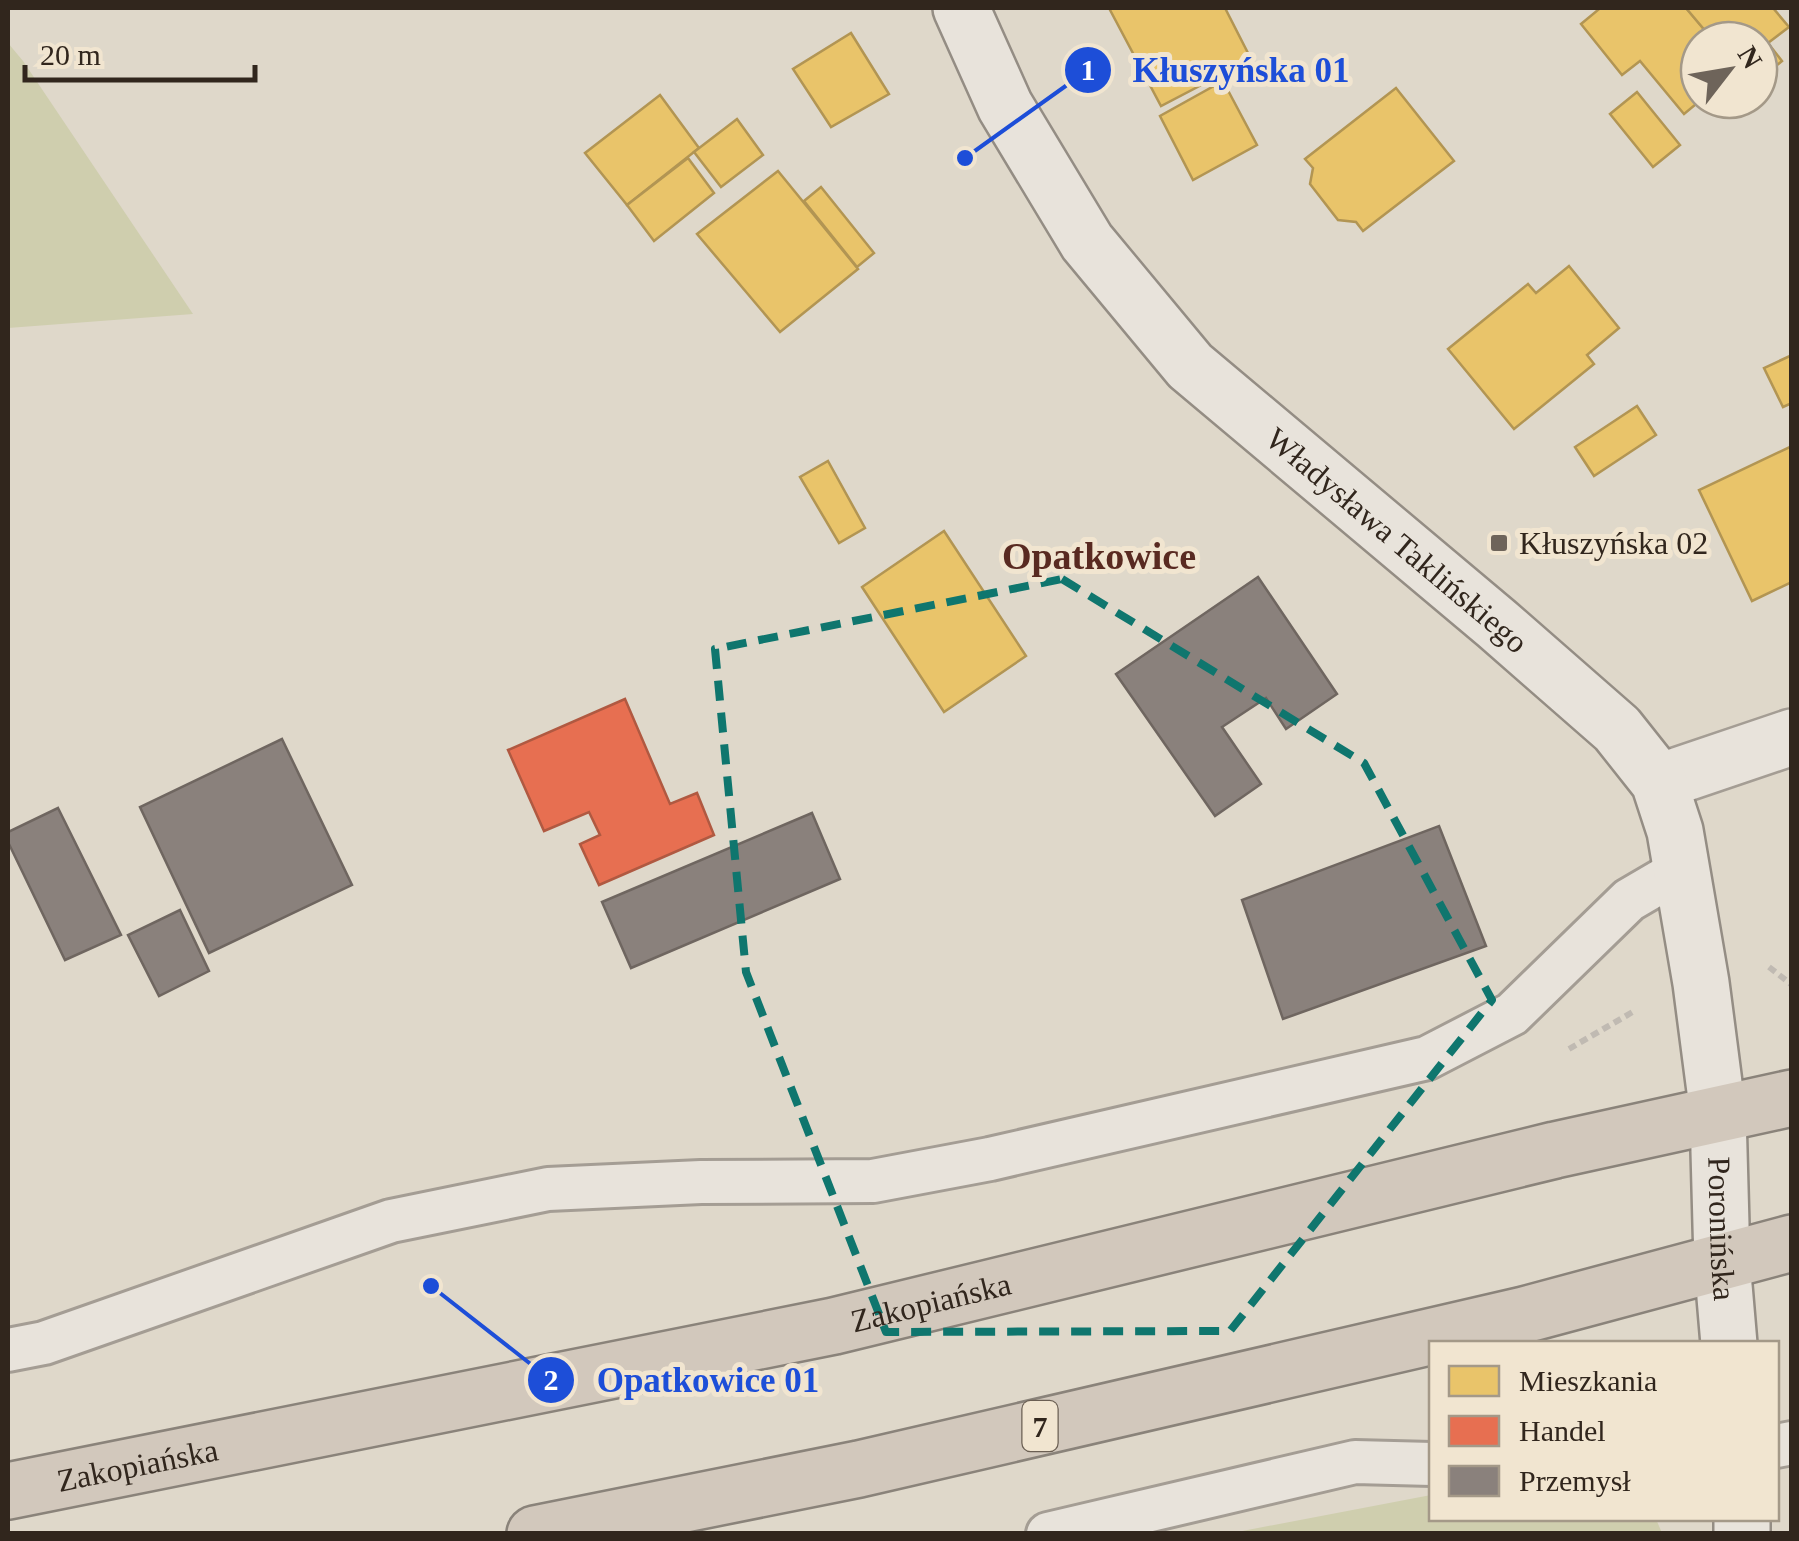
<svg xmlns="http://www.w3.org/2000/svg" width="1799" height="1541" font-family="'Times New Roman',serif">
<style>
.green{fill:#cfceae}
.homes{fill:#e9c46a;stroke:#b29553;stroke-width:2.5}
.shops{fill:#e76f51;stroke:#b05941;stroke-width:2.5}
.industry{fill:#8a817c;stroke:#6f6660;stroke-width:2.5}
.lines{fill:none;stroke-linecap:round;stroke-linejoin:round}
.lane-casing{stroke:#a49d94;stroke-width:48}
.street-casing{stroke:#a49d94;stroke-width:60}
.secondary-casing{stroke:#948d84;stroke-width:60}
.highway-casing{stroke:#8a837a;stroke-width:60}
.path{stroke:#c0bab2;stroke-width:6;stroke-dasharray:8 5;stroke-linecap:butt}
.lane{stroke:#e8e3db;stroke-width:42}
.street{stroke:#e8e3db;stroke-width:55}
.secondary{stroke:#e8e3db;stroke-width:55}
.highway{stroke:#d2c8bc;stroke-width:55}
.marked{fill:none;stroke:#0f766e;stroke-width:8;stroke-dasharray:20 12;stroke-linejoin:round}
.poi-dot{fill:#6e645a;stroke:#f1e5d0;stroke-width:4}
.labels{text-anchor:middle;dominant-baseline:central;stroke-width:10;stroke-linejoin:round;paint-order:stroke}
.shield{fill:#f1e5d0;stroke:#6b5f53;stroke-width:2.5}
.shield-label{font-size:30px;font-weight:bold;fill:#31261d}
.street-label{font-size:32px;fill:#31261d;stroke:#f1e5d0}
.poi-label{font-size:32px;fill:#31261d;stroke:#f1e5d0;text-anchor:start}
.quarter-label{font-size:38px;font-weight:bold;fill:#592a21;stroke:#f1e5d0}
.leader{fill:none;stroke:#1d4ed8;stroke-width:4}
.callout-dot{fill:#1d4ed8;stroke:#f1e5d0;stroke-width:4}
.mark-label{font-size:30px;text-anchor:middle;font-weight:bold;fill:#fff}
.callout-label{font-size:35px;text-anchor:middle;font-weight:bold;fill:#1d4ed8;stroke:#f1e5d0;stroke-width:10;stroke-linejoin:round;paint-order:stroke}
</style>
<rect width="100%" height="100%" fill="#dfd8ca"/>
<g class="green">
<path d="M8,43L23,61L193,314L8,328Z"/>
<path d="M1431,1495L1432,1518L1656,1519L1662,1533H1232Z"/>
</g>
<g class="homes">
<path d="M1109,8H1225L1251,59L1161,106Z"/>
<path d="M1596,8H1686L1713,40H1699L1701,100L1684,114L1640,61L1622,75L1581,24L1598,10Z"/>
<path d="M1686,8H1773L1789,27L1768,43L1782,61L1759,80V40H1713Z"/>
<path d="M851,33L889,94L831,127L793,69Z"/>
<path d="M1223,81L1257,145L1193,180L1160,116Z"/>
<path d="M1396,88L1454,161L1363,231L1356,222L1338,220L1310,184L1313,168L1305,159Z"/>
<path d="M1637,92L1680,145L1653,167L1610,114Z"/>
<path d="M660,95L699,148L627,205L585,153Z"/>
<path d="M737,119L763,155L721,187L694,152Z"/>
<path d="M688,158L714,193L654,241L627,205Z"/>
<path d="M778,171L858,269L780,332L697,234Z"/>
<path d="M821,187L874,253L857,267L804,201Z"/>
<path d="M1569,266L1619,328L1587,355L1594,364L1514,429L1448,349L1528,284L1536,293Z"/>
<path d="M1792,355V403L1783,407L1764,368Z"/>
<path d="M1637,406L1656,435L1594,476L1575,447Z"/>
<path d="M1792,446V582L1752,601L1699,490Z"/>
<path d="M828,461L865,528L839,543L800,477Z"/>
<path d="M944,531L1026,656L944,712L862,587Z"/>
</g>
<path class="shops" d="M625,699L670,804L697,793L714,835L599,885L580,844L600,835L589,812L544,831L508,750Z"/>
<g class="industry">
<path d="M1258,577L1337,694L1286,729L1266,698L1222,727L1261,784L1215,816L1116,674Z"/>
<path d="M282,739L352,885L209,953L140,807Z"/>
<path d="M58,808L121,935L65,960L8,842V832Z"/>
<path d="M812,813L840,879L631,968L602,902Z"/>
<path d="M1439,826L1486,946L1283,1019L1242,900Z"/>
<path d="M180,910L209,971L159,996L128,935Z"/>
</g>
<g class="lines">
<g class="lane-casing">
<g id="lane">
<path d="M8,1350L44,1343L391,1221L548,1189L701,1182L873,1181L990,1159L1427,1058L1512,1014L1629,900L1682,869"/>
<path d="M1776,1446L1792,1443"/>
<path d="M1048,1534L1355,1462L1432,1464"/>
</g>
</g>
<g class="street-casing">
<path id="street" d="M1659,782L1792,737"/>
</g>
<g class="secondary-casing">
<g id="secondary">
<path id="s1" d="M961,8L1005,106L1087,242L1190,366L1497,624L1617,729L1659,782L1675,831L1701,983L1718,1114L1722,1262L1729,1344"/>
<path d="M1742,1518V1534"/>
</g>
</g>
<g class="highway-casing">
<g id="highway">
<path id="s2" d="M8,1491L834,1326L1555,1150L1792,1098"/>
<path d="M535,1534L859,1469L1524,1315L1792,1243"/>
</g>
</g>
<g class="path">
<path d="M1769,967L1792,985"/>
<path d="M1569,1049L1636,1010"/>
</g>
<use href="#lane" class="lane"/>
<use href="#street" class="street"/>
<use href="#secondary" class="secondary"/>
<use href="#highway" class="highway"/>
</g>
<path class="marked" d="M1062,579L1364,763L1492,1000L1230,1331L886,1332L746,972L715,649Z"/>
<rect class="poi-dot" x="1489" y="533" width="20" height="20" rx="5"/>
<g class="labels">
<rect class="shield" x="1022.5" y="1401" width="35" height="50" rx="8"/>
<g class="shield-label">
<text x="1040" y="1426">7</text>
</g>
<g class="street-label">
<text stroke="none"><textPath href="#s1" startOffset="698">Władysława Taklińskiego</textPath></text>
<text stroke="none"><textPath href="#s1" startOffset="1508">Poronińska</textPath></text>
<text stroke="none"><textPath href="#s2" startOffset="942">Zakopiańska</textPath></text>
<text stroke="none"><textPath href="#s2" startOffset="132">Zakopiańska</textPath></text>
</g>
<g class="poi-label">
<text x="1519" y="543">Kłuszyńska 02</text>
</g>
<g class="quarter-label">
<text x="1099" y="556">Opatkowice</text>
</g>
</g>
<path class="leader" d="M965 158L1088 70M431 1286L551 1380"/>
<g class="callout-dot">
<circle cx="965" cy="158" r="10"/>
<circle cx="431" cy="1286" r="10"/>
<circle cx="1088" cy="70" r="25"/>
<circle cx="551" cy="1380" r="25"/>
</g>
<g class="mark-label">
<text x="1088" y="80">1</text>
<text x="551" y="1390">2</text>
</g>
<g class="callout-label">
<text x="1241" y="82">Kłuszyńska 01</text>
<text x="708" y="1392">Opatkowice 01</text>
</g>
<rect width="1799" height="1541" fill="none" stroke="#31261d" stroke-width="20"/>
<rect x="1429" y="1341" width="350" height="180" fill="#f1e5d0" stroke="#a49988" stroke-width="2.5"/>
<rect x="1449" y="1366" width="50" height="30" fill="#e9c46a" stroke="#a49988" stroke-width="2.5"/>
<text x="1519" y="1391" font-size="30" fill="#31261d">Mieszkania</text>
<rect x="1449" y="1416" width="50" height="30" fill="#e76f51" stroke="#a49988" stroke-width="2.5"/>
<text x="1519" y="1441" font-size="30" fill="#31261d">Handel</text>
<rect x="1449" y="1466" width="50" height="30" fill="#8a817c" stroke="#a49988" stroke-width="2.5"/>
<text x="1519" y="1491" font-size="30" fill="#31261d">Przemysł</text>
<g transform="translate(1729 70) rotate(59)"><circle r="48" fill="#f1e5d0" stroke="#a49988" stroke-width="2.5"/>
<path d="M0-8L18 38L0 25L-18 38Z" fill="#6e645a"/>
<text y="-15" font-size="28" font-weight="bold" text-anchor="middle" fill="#31261d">N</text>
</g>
<path d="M25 65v15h230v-15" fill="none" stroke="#31261d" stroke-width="5"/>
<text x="40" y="65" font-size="30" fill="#31261d" stroke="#f1e5d0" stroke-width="8" paint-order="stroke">20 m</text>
</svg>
